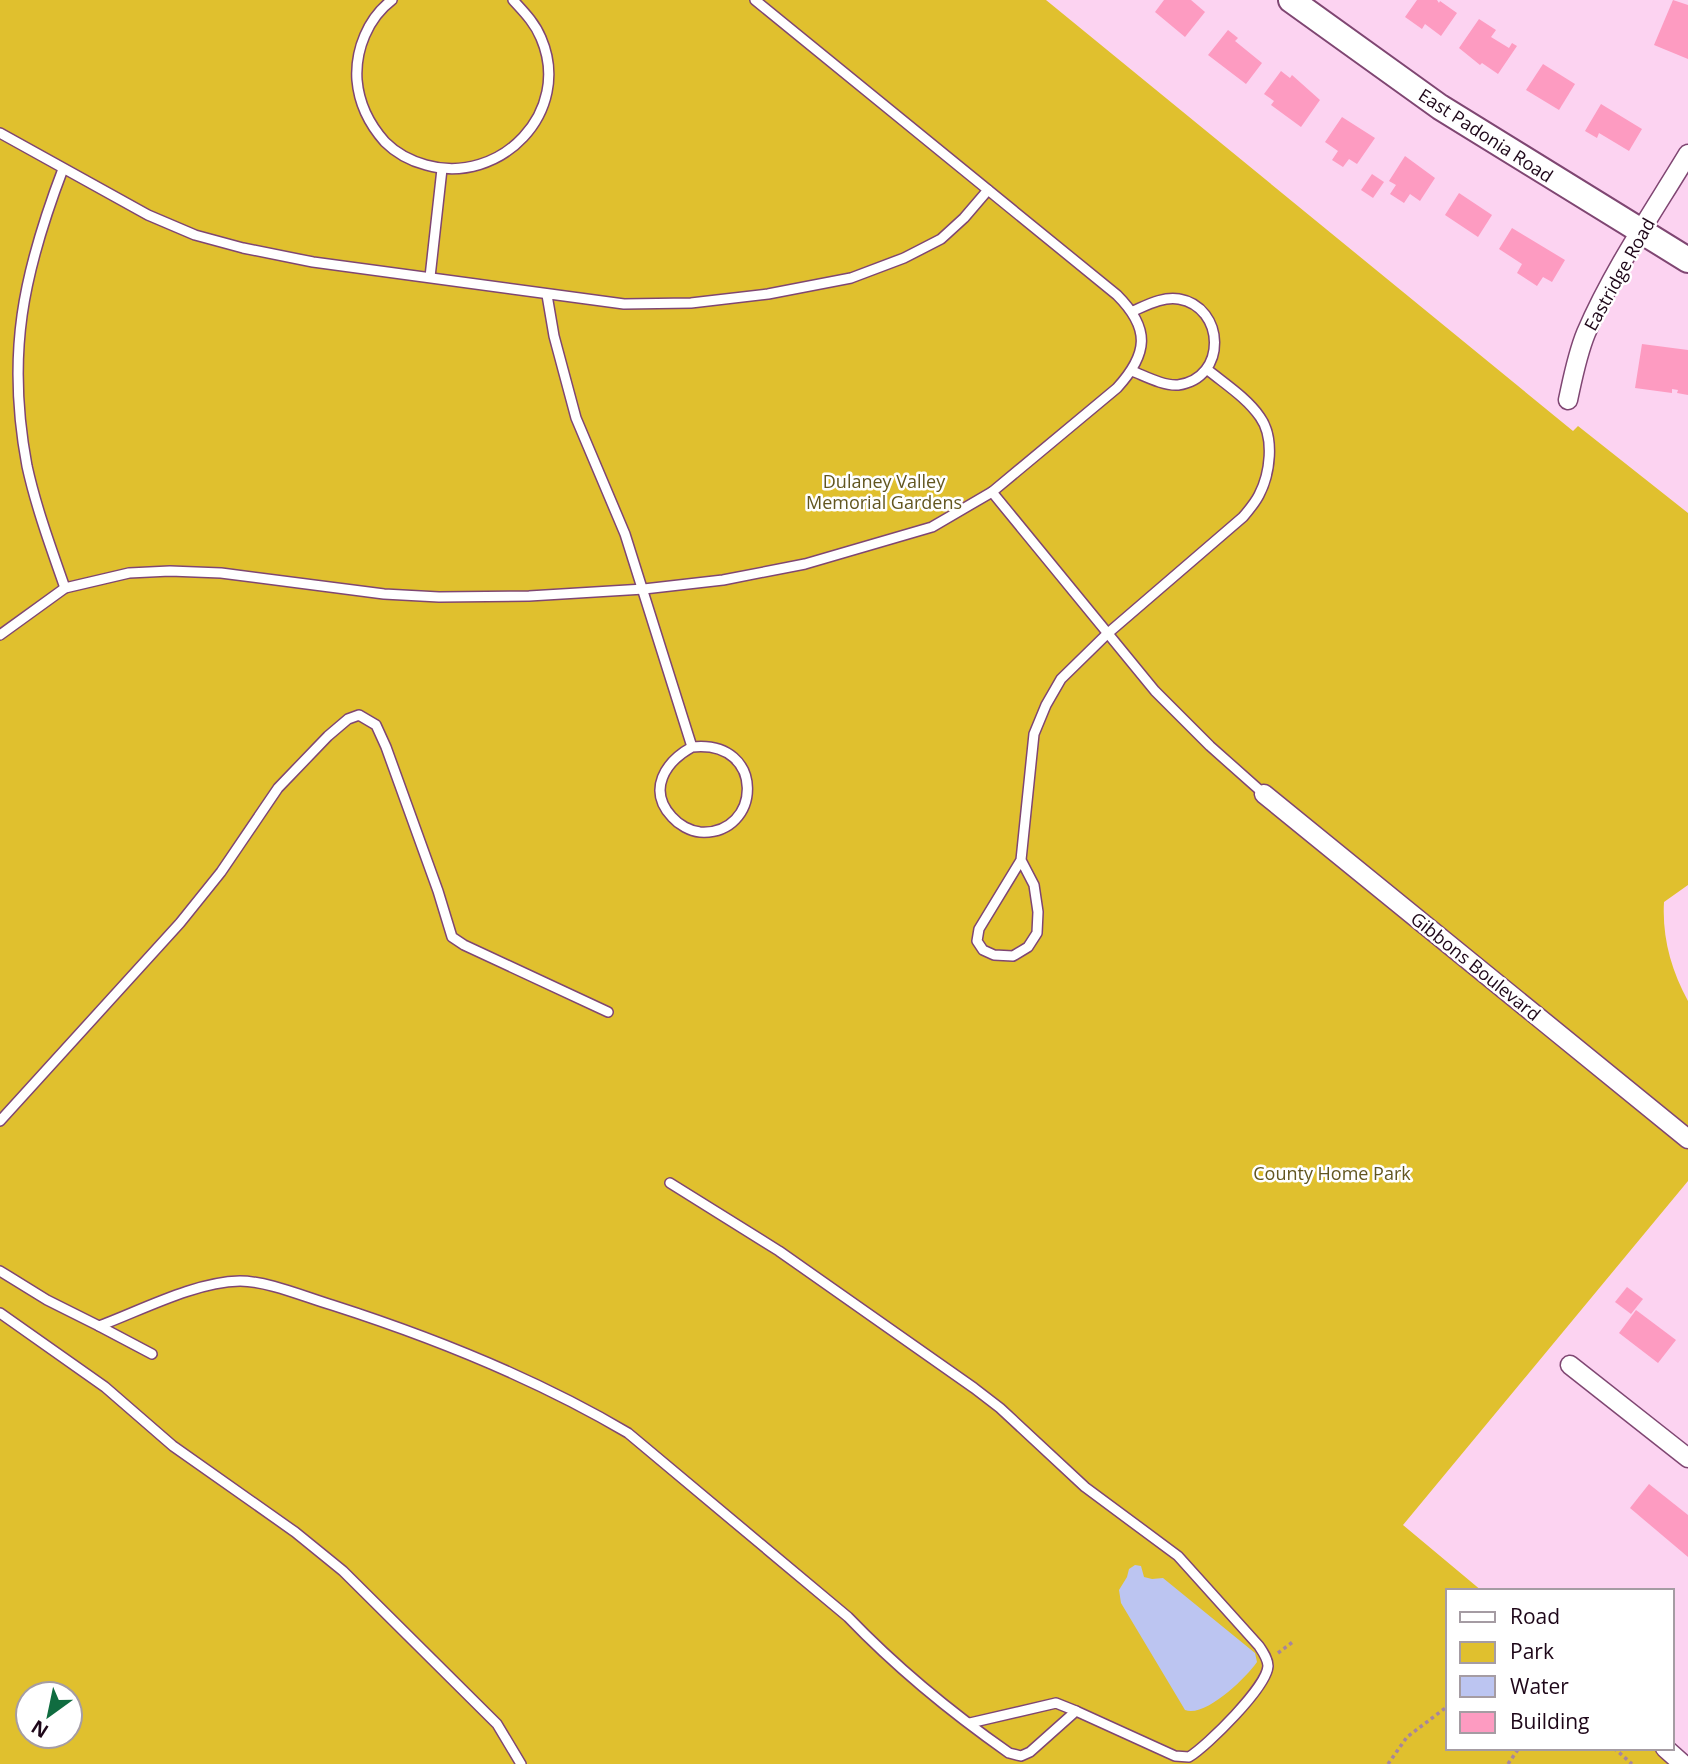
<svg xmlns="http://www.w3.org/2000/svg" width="1688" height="1764" font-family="'Open Sans',sans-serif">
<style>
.green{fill:#e0c02e;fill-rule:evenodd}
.water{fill:#bcc5f1}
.building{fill:#fd9bc1}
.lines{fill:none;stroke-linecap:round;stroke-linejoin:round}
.lane-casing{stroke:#7f4672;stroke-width:12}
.street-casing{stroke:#7f4672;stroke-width:21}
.secondary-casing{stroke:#7f4672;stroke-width:28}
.path{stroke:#a7859e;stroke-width:3.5;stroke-dasharray:3.5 3.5;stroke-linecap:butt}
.lane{stroke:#fff;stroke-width:9}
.street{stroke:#fff;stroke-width:18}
.secondary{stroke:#fff;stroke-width:24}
.labels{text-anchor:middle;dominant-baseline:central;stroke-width:5;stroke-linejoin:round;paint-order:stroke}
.street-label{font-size:18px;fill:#1e0719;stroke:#fff}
.park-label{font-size:18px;fill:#625620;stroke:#fff}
</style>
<rect width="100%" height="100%" fill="#fcd3f1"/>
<path class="green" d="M0,0H1046L1573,431L1578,426L1688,513V885L1664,902C1662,937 1671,970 1688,1001V1181L1403,1525L1482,1591H1448V1748H1672L1688,1764H0ZM28,1694H70V1736H28Z"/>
<path class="water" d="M1135,1565L1141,1566L1144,1577L1152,1579L1163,1578L1255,1653L1257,1662C1246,1678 1205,1718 1185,1710L1121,1603L1119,1590L1127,1577L1129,1569Z"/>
<g class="building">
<path d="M1164,0H1191L1205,12L1185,37L1155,12Z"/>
<path d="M1417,0H1437L1439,3L1440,1L1457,13L1441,36L1425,24L1422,29L1405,17Z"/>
<path d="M1673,0L1688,5V59L1654,45Z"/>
<path d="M1479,19L1496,30L1491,37L1509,48L1512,43L1517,46L1498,74L1482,63L1480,65L1459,48Z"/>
<path d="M1228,30L1238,38L1235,41L1262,63L1246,84L1208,55Z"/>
<path d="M1543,64L1575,84L1559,110L1526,90Z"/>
<path d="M1281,71L1290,78L1292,75L1320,100L1301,127L1271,105L1274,101L1264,94Z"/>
<path d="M1601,104L1642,129L1629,151L1599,133L1597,138L1585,131Z"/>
<path d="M1342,117L1375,138L1357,164L1349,159L1343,167L1332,160L1338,151L1325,142Z"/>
<path d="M1405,156L1435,178L1420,201L1410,194L1404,203L1390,194L1396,185L1389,181Z"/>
<path d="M1372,174L1384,182L1373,198L1361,190Z"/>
<path d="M1459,193L1492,215L1478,237L1445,215Z"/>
<path d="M1512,228L1565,260L1552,282L1543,277L1537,286L1517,273L1522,264L1499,249Z"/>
<path d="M1642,344L1688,350V395L1677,393L1678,390L1672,389V393L1635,388Z"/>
<path d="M1627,1287L1643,1299L1631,1314L1615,1302Z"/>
<path d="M1636,1310L1676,1340L1658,1363L1619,1333Z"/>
<path d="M1649,1484L1688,1515V1557L1630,1508Z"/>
</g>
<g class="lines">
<g class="lane-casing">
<g id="lane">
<path d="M392,0C368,18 355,50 357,80C359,104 369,124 385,142C396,153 411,161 426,165C500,186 573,112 541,38C535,23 524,12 513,0"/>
<path d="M0,133L148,215L195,235L243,248L313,262L624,304L691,303L768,294L851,278L904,258L941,239L964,218L988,190"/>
<path d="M63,169C23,274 6,354 27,466C36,507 51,548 65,588"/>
<path d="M430,277L442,169"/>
<path d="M547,295L554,336L576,418L625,534L692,747C767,739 762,836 700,832C690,831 679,825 672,817C647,790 665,762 692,747"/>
<path d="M1132,371C1145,376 1163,386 1178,385C1228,378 1225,307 1179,299C1164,296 1147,305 1133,311"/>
<path d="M992,492L1155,691L1210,746L1264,794"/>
<path d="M0,635L65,588L129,573L170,571L221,573L384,594L439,597L529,596L644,589L723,580L805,564L932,527L992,492L1117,388C1148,354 1151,329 1117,295L755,0"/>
<path d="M1021,860L979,929L977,941L983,950L994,955L1013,956L1028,947L1037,933L1038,912L1034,885L1021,860L1034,734L1046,705L1061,679L1107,634L1243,517C1249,510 1255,503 1259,495C1270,474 1275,438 1260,417C1247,398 1225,384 1208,370"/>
<path d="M0,1121L180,923L221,872L278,788L328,736L348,719L359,715L376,725L386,747L438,891L452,937L464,945L608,1012"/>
<path d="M0,1271L47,1300L99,1326C142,1310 194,1282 240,1281C268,1281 305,1297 332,1305C435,1338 535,1378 628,1433L848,1617C896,1667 952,1713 1009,1753L1021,1756L1030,1752L1076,1711L1175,1756L1189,1757C1207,1746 1267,1687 1268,1666C1268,1659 1263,1652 1259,1646L1178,1556L1085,1487L1000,1408L974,1388L779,1251L670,1183"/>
<path d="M0,1313L105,1387L173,1446L295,1532L343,1571L497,1724L521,1764"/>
<path d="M99,1326L152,1354"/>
<path d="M970,1723L1056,1703L1076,1711"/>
</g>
</g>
<g class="street-casing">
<g id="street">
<path d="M1568,400C1573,377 1577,355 1586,333C1613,270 1653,212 1688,154"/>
<path d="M1264,794L1688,1139"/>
<path d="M1570,1365L1688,1458"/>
<path d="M1665,1748L1683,1764"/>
</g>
</g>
<g class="secondary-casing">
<path id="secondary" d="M1291,0L1440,107L1688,260"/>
</g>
<g class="path">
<path d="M1278,1653L1294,1641"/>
<path d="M1614,1748L1632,1764"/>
<path d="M1388,1764L1407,1737L1448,1706"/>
<path d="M1508,1764L1519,1748"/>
</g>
<use href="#lane" class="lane"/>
<use href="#street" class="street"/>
<use href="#secondary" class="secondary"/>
</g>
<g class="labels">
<g class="street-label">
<text transform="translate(1486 135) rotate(33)">East Padonia Road</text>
<text transform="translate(1619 274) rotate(-61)">Eastridge Road</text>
<text transform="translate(1476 966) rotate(39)">Gibbons Boulevard</text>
</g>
<g class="park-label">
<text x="884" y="481">Dulaney Valley<tspan x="884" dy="21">Memorial Gardens</tspan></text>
<text x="1332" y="1173">County Home Park</text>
</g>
</g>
<rect x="1446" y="1589" width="228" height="161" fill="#ffffff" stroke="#a59ca3" stroke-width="2"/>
<rect x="1460" y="1612" width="35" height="10" fill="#ffffff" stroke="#a59ca3" stroke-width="2"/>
<text x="1510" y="1624" font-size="21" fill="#1e0719">Road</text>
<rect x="1460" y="1642" width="35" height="21" fill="#e0c02e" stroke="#a59ca3" stroke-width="2"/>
<text x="1510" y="1659" font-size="21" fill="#1e0719">Park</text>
<rect x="1460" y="1676" width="35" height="21" fill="#bcc5f1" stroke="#a59ca3" stroke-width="2"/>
<text x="1510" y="1694" font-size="21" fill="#1e0719">Water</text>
<rect x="1460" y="1712" width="35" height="21" fill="#fd9bc1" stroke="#a59ca3" stroke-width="2"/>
<text x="1510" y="1729" font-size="21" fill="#1e0719">Building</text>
<g transform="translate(49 1715) rotate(213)"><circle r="33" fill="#ffffff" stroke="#a59ca3" stroke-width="2"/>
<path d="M0-5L12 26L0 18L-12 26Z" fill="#106c40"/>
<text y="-10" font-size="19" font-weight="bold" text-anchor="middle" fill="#1e0719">N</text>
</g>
</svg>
